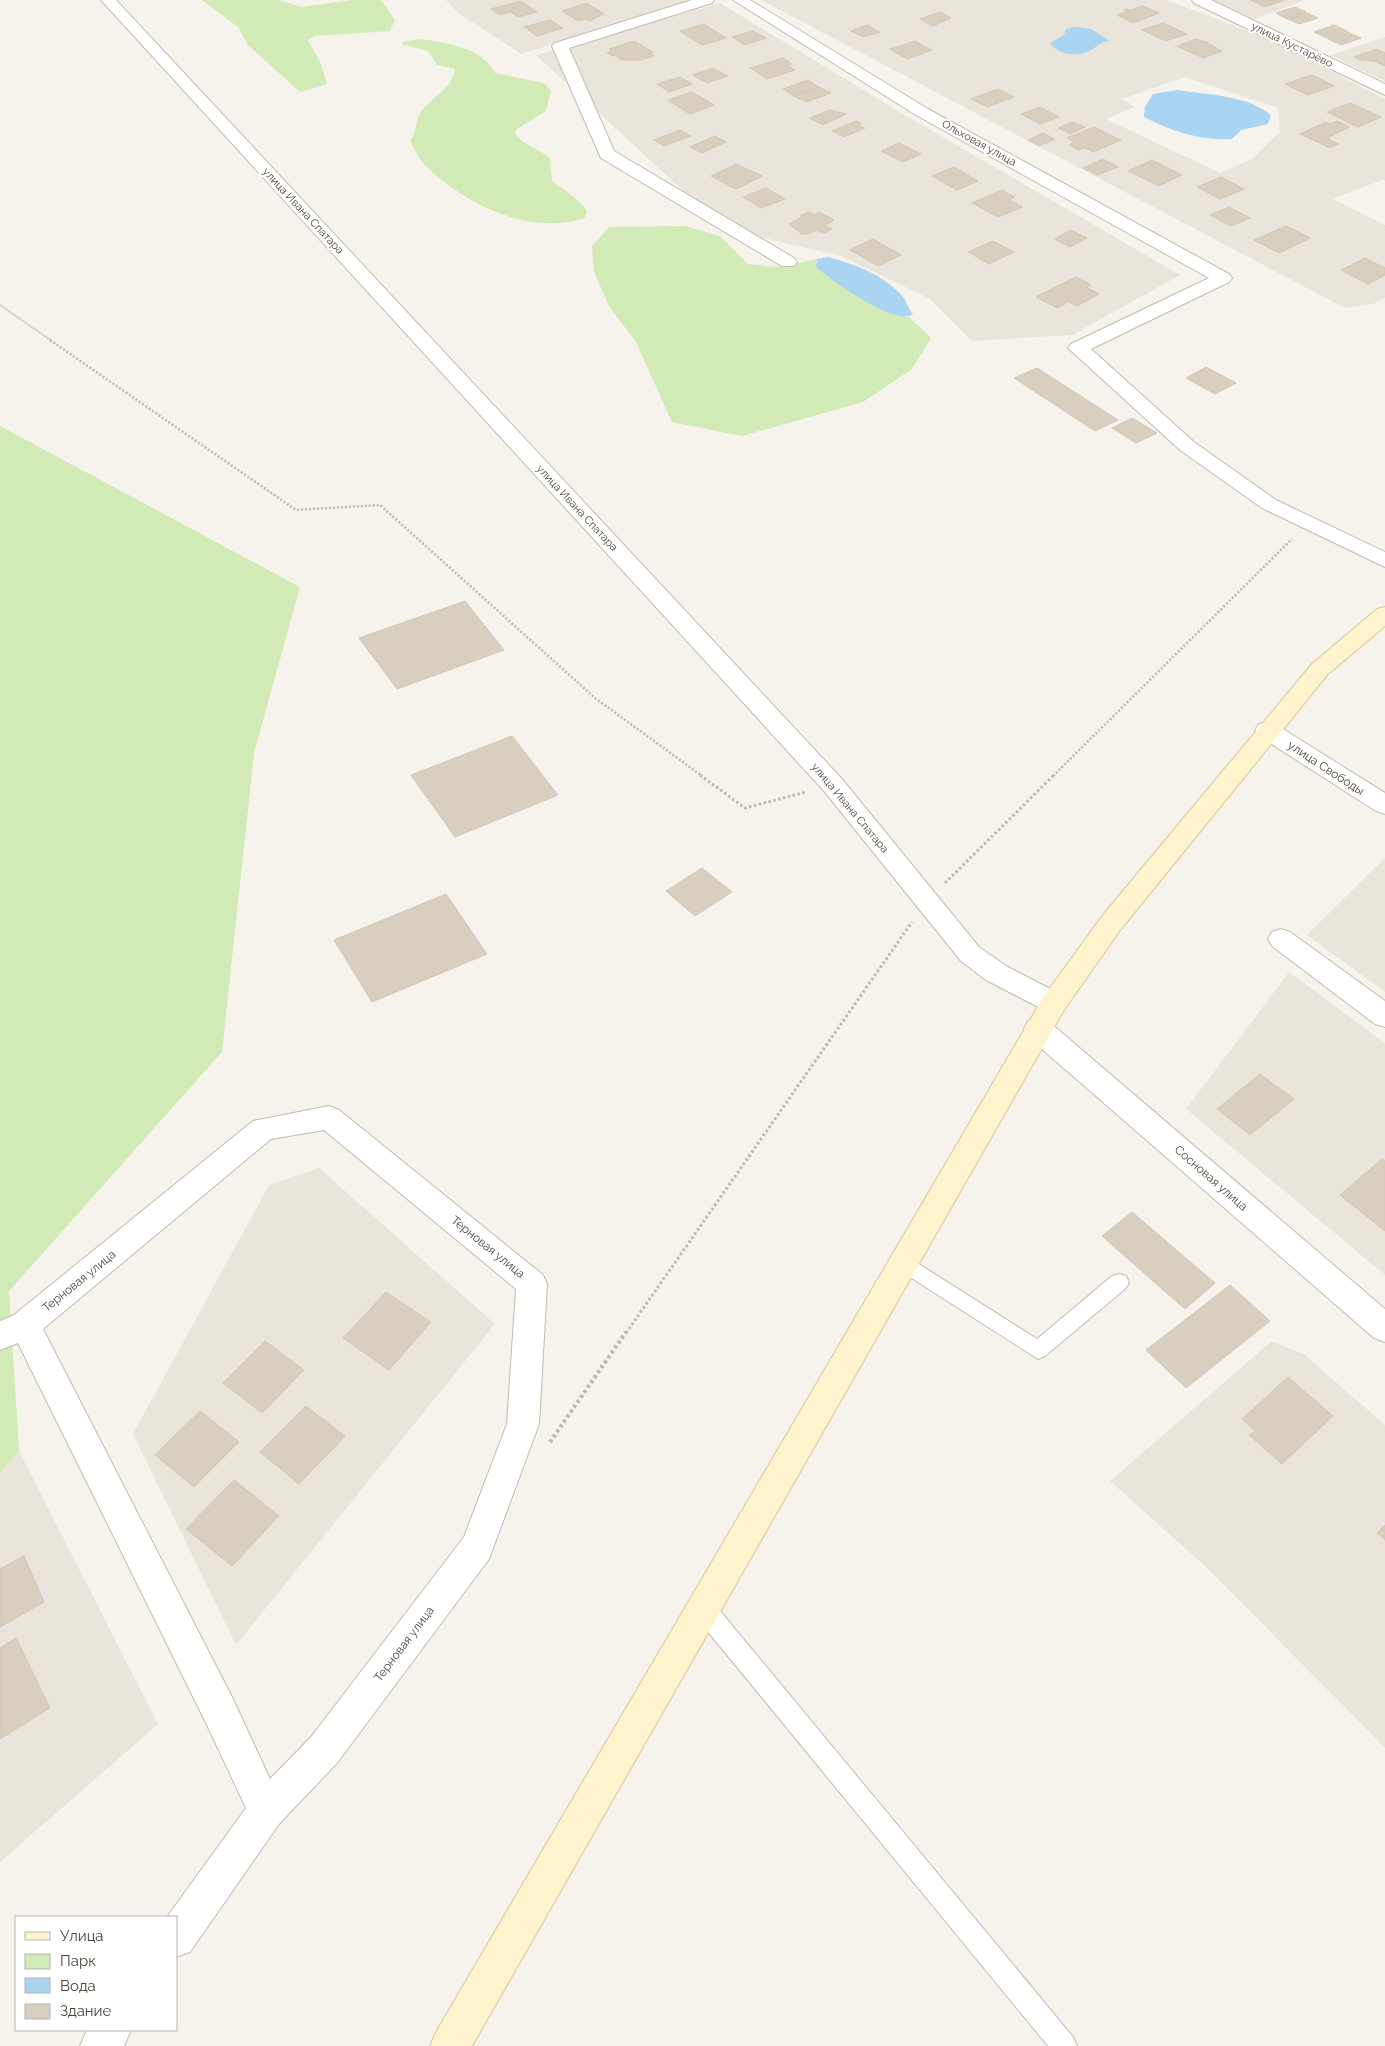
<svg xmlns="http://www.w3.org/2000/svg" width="1385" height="2046" font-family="Raleway,sans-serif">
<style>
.residential{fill:#eae5da;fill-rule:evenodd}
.green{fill:#d2eab5}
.water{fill:#a9d4f2}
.building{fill:#d8cfc1;stroke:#d3c7b4}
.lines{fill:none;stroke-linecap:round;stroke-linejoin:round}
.service-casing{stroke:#c2bbae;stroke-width:2}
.minor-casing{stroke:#c2bbae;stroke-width:2}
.secondary-casing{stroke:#d6c79b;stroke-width:2}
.path-far3{stroke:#c4b79f;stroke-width:2;stroke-dasharray:1 1;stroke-linecap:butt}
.path-far2{stroke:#c4b79f;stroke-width:2.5;stroke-dasharray:2 2;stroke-linecap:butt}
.path-far1{stroke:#c4b79f;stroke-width:3;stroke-dasharray:2.5 2.5;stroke-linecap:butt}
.path{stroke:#c4b79f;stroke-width:4;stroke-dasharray:3 3;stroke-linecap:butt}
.service{fill:#fff;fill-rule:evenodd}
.minor{fill:#fff;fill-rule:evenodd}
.secondary{fill:#fff3cd;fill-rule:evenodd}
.labels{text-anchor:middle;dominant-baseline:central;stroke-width:4;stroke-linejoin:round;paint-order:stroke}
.far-street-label{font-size:11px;fill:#4b4439;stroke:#fff}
.street-label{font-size:12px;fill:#4b4439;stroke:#fff}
</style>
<rect width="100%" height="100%" fill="#f6f3ec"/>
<g class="residential">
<path d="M446,0H694L521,54L458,13Z"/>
<path d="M761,0H1167L1264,37L1385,99V181L1382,180L1333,199L1385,225V298L1373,304L1345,308ZM1185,77L1278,108L1280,132L1252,159L1220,173L1106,119L1135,107L1122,99Z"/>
<path d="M1213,0H1305L1255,19Z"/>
<path d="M720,3L898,111L1180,275L1072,335L972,341L930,299L841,256L760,237L688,195L536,55Z"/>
<path d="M1385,37V82L1331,55Z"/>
<path d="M1385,858V992L1307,935Z"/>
<path d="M1289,972L1385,1043V1275L1186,1109Z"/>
<path d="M319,1168L495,1324L236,1645L133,1434L269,1185Z"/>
<path d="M1272,1341L1305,1355L1385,1425V1748L1205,1566L1110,1481Z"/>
<path d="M19,1451L158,1724L0,1862V1473Z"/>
</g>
<g class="green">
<path d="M202,0H279L301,7L352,0H381L395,20L390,31L315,36L308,40L321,64L327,84L300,92L248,45L238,27Z"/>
<path d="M421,39C447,43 483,48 495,73L544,83L551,91L546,111L517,129L515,133C523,146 539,148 550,158L552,181L574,197L587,210L585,218C535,235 476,209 438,177C433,172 425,167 421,161C417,155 414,147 410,141C418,128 415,124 419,115C426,100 453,90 455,69L437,65L428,51L401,44L403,42Z"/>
<path d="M686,226L721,237L748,264L778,267L817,259L816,267L904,317H909L931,338L912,369L863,402L742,436L672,422L636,342L609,306L594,272L592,246L609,227Z"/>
<path d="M0,426L300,587L254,753L222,1052L9,1291L19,1451L0,1473Z"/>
</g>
<g class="water">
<path d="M1074,27L1091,29L1110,41C1100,41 1098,47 1089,51C1076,57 1058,55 1050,43L1064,35L1066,29Z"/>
<path d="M1178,90C1208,95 1247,95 1271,115L1268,124L1241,130L1232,139C1200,141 1172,131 1144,117L1145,107L1153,94Z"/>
<path d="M828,257C857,265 883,274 903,297C907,302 908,309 913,314C897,328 830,279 816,267L817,259Z"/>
</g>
<g class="building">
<path d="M1250,0H1284L1265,7Z"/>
<path d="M521,1L537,12L518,17L510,12L500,15L491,9Z"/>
<path d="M587,3L604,14L589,21L586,19L578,21L562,11Z"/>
<path d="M1143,6L1159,13L1133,23L1117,15L1128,11L1124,10L1127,9L1131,10Z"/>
<path d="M1295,7L1306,12L1287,19L1276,13Z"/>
<path d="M940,12L951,18L933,26L920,19Z"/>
<path d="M1307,13L1318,18L1299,24L1288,19Z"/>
<path d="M550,20L563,28L537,36L524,27Z"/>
<path d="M1163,23L1187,34L1166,41L1142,30Z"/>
<path d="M704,24L726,38L702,45L680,31Z"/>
<path d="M867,25L880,32L863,37L851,31Z"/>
<path d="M1334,25L1347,31L1327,38L1314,32Z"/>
<path d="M753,31L766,38L745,45L732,37Z"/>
<path d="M1348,32L1361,38L1341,45L1328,39Z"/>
<path d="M1196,39L1206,42L1222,51L1203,58L1177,46Z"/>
<path d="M634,41L653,52L650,53L654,56L640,60H621L617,57L618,54L612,56L607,53L612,51L609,49Z"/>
<path d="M915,41L932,50L907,59L890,49Z"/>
<path d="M1377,49L1385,53V66L1374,61L1361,60L1354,57Z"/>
<path d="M783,58L792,64L787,65L795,70L767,79L750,68Z"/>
<path d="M713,68L728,76L707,83L693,75Z"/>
<path d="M1312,75L1334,86L1307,95L1285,84Z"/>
<path d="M680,77L692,84L669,92L657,84Z"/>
<path d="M808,80L819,87L794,96L783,89Z"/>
<path d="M819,87L831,93L806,102L794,96Z"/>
<path d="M998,89L1014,97L987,107L971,99Z"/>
<path d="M692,92L714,105L690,114L668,100Z"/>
<path d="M1350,103L1381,117L1358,127L1327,112Z"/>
<path d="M1040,107L1059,117L1040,124L1021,114Z"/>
<path d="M830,110L846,114L823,125L810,118Z"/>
<path d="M856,121L861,123L858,125L865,128L844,137L832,131Z"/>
<path d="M1337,121L1350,127L1327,138L1339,144L1330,148L1300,134L1326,122L1331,124Z"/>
<path d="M1073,122L1085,127L1070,134L1058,128Z"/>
<path d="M1094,127L1121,140L1093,152L1085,148L1078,150L1069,145H1074L1071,144L1075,142L1067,138Z"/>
<path d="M680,130L691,136L664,146L654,140Z"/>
<path d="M1043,133L1055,139L1039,146L1028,140Z"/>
<path d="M715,136L726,142L702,153L690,147Z"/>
<path d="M899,143L921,154L903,162L881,151Z"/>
<path d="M1103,159L1118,167L1097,175L1083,168Z"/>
<path d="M1152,160L1182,175L1159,186L1128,171Z"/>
<path d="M736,164L762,176L736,189L711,176Z"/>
<path d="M954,167L978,181L957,190L932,176Z"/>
<path d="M1221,177L1244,189L1220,199L1197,187Z"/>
<path d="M766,188L785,199L761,208L743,197Z"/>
<path d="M1002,190L1015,197L1009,200L1023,207L998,217L972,203Z"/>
<path d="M1229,207L1250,218L1231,226L1210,215Z"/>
<path d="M810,212L815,215L819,212L834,220L825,226L832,229L824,233L816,230L808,234H802L789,224L802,217L801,215Z"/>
<path d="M1286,226L1310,238L1279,253L1254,240Z"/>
<path d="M1071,230L1087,238L1070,247L1055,239Z"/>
<path d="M873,239L901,255L878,266L850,250Z"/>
<path d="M993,241L1014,252L989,264L968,252Z"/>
<path d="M1365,258L1385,268V275L1368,284L1341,270Z"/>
<path d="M1076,277L1091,285L1086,287L1099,294L1077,306L1069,302L1057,308L1036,297Z"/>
<path d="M1206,367L1236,383L1215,394L1186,378Z"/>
<path d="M1037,368L1118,420L1095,431L1014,378Z"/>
<path d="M1132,418L1157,433L1136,443L1112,428Z"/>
<path d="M465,601L504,650L397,689L359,638Z"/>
<path d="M512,736L558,795L455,837L411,775Z"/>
<path d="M702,868L732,892L695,916L666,891Z"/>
<path d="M446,894L487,954L372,1002L334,940Z"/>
<path d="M1260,1074L1294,1099L1250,1135L1217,1109Z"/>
<path d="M1382,1159L1385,1161V1231L1340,1195Z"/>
<path d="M1132,1212L1215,1283L1185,1309L1102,1236Z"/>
<path d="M1230,1285L1270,1321L1186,1388L1146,1350Z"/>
<path d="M386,1292L431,1322L389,1370L343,1338Z"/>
<path d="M265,1341L304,1370L262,1413L223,1383Z"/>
<path d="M1288,1377L1333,1416L1282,1464L1249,1435L1255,1431L1242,1419Z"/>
<path d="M306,1406L345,1436L299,1484L260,1452Z"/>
<path d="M200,1411L239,1442L194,1487L155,1455Z"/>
<path d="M234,1480L279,1516L232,1566L186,1529Z"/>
<path d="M1385,1525V1540L1377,1533Z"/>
<path d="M24,1556L44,1602L0,1627V1569Z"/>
<path d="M16,1638L50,1708L0,1739V1648Z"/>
</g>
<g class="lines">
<g class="service-casing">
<g id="service">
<path d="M903,1254L1037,1339L1112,1276L1119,1274L1126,1276L1129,1282L1126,1288L1045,1356L1038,1359L896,1268L893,1262L896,1256Z"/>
<path d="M703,1597L711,1600L1073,2037L1077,2046H1048L695,1616L692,1608L695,1600Z"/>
</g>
</g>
<g class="minor-casing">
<g id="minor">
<path d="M101,0H116L842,779L979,947L1006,966L1064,996L1068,1003L1064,1010L1054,1013L1044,1010L986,980L961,961L824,791Z"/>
<path d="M692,0H714L712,3L569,48L614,151L794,258L797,262L794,266H782L601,158L552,46L555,43Z"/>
<path d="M733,0H750L928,109L1229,274L1232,278L1229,282L1091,349L1194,442L1276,500L1385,552V567L1262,508L1180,450L1068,348L1071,344L1209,278L916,115Z"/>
<path d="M1192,0H1211L1385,84V95L1194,3Z"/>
<path d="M1267,722L1275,724L1385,793V814L1376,811L1259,736L1255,730L1259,724Z"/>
<path d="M1281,929L1290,932L1385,1001V1027L1375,1024L1272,946L1268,939L1272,932Z"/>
<path d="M1038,1018L1048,1021L1385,1309V1342L1374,1338L1028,1037L1024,1029L1028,1021Z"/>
<path d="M329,1106L339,1110L543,1275L547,1284L539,1424L489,1559L337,1763L279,1824L190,1952L176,1957V1917H167L246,1808L207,1725L18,1343L0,1350V1321L14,1315L253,1121ZM324,1130L516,1289L507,1424L464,1537L311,1737L270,1779L233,1699L43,1329L271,1139Z"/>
<path d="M87,2030H131L124,2046H80Z"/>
</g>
</g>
<g class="secondary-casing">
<path id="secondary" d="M1385,607V626L1328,674L1121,929L1064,1010L472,2046H430L436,2032L1044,996L1103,915L1312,664L1377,609Z"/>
</g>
<path class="path-far3" d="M0,305L52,341"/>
<g class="path-far2">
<path d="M50,340L296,510L380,505L595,698L702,776"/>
<path d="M1053,776L1292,539"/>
</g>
<g class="path-far1">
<path d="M700,775L745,808L806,792"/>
<path d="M945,883L1054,775"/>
<path d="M626,1333L912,922"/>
</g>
<path class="path" d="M550,1442L626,1332"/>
<use href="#service" class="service"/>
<use href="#minor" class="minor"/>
<use href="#secondary" class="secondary"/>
</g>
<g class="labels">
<g class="far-street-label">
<text transform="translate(1292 45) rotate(26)">улица Кустарёво</text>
<text transform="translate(979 143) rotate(29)">Ольховая улица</text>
<text transform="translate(303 211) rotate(47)">улица Ивана Спатара</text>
<text transform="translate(577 508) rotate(47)">улица Ивана Спатара</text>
<text transform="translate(850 808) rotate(50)">улица Ивана Спатара</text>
</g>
<g class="street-label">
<text transform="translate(1326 768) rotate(33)">улица Свободы</text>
<text transform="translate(1211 1178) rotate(41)">Сосновая улица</text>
<text transform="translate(488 1247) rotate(39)">Терновая улица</text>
<text transform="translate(79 1281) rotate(-39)">Терновая улица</text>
<text transform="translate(404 1644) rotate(-53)">Терновая улица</text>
</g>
</g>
<rect x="15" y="1916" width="162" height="115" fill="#ffffff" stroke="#b7b4b0"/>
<rect x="25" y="1932" width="25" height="8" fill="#fff3cd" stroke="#b7b4b0"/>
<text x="60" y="1941" font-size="15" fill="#4b4439">Улица</text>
<rect x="25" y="1954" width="25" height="15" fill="#d2eab5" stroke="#b7b4b0"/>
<text x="60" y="1966" font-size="15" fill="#4b4439">Парк</text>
<rect x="25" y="1978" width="25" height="15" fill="#a9d4f2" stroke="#b7b4b0"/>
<text x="60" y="1991" font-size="15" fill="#4b4439">Вода</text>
<rect x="25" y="2004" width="25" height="15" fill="#d8cfc1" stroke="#b7b4b0"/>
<text x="60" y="2016" font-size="15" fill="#4b4439">Здание</text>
</svg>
